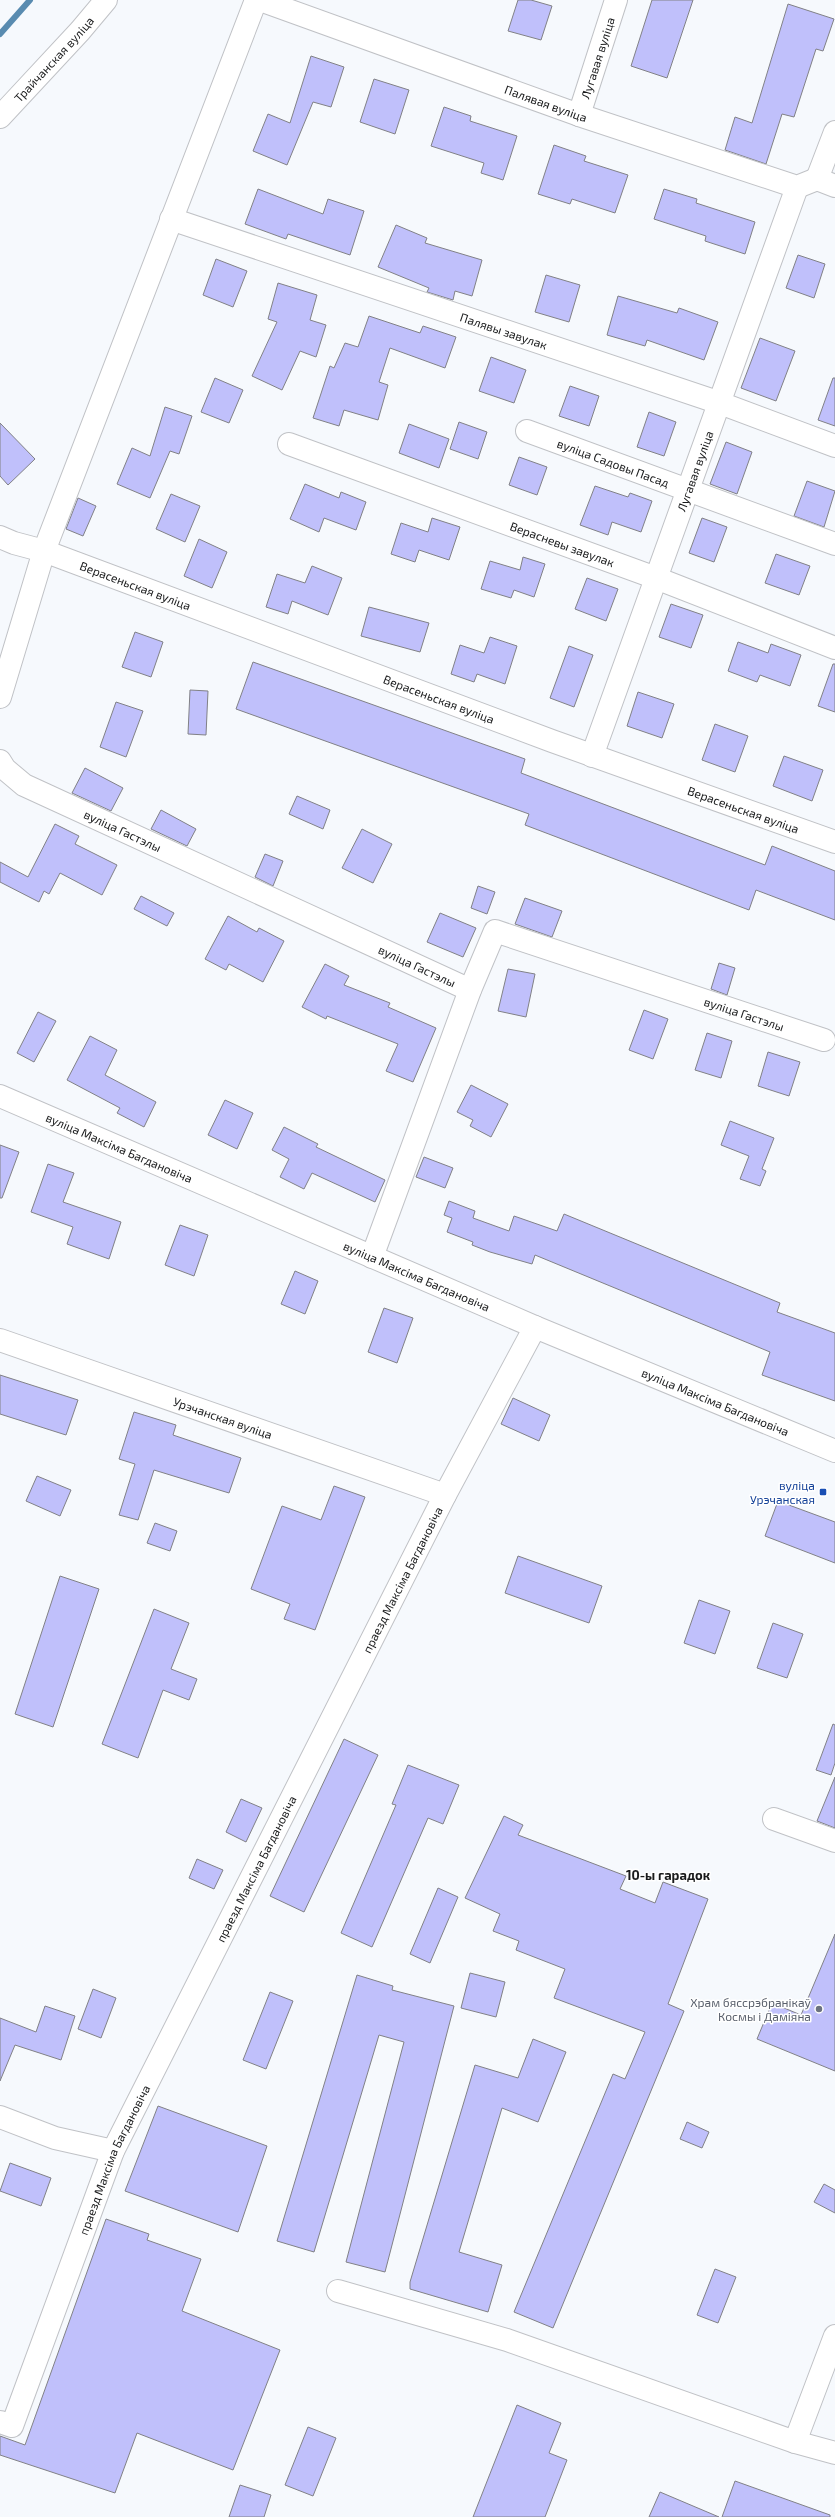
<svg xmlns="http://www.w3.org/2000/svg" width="835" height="2517" font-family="'Exo 2',sans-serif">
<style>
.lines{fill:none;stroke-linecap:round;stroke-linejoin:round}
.stream{stroke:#598bb0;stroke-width:6}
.building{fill:#c0c0fb;stroke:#818186}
.minor-casing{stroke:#c0c2c6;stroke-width:24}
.major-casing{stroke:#c0c2c6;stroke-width:24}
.minor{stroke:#fff;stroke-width:22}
.major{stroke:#fff;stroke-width:22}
.transit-dot{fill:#1a4fb4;stroke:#fff;stroke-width:1.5}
.worship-dot{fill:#6b7280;stroke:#fff;stroke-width:1.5}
.labels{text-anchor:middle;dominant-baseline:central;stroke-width:3;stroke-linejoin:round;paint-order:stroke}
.street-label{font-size:12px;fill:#1a1b1c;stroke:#fff}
.transit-label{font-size:12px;fill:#164399;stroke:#fff;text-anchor:end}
.worship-label{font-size:12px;fill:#5b616d;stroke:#fff;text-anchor:end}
.neighbourhood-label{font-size:13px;font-weight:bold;fill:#1a1b1c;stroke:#fff}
</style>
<rect width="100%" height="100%" fill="#f6f9fd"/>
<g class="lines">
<path class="stream" d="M0,34L30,0"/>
</g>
<g class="building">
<path d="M518,0H531L552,6L541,40L508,31Z"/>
<path d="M652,0H693L667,78L631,66Z"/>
<path d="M788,4L834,19L823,51L816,49L794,117L782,114L766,164L725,150L735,117L752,123Z"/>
<path d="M311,56L344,67L331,107L313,102L287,165L253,151L268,114L290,123Z"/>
<path d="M374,79L409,90L395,134L360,122Z"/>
<path d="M444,107L471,116L470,121L517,136L503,180L481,173L484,163L431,146Z"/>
<path d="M554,145L586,156L584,161L628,175L615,213L572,199L570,204L538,194Z"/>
<path d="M258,189L323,214L328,199L364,211L350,255L288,234L286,239L245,224Z"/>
<path d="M664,189L697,199L696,203L755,222L745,254L705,241L706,236L654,219Z"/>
<path d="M396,225L427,238L425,243L482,260L472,296L455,291L453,300L427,292L429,288L378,267Z"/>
<path d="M798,255L825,264L814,298L786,288Z"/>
<path d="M216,259L247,271L233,307L203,295Z"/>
<path d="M546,275L580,285L569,322L535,312Z"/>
<path d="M278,283L317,295L310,320L326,325L316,357L300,351L282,390L252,376L277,322L268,319Z"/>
<path d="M618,296L677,313L679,308L718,322L704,360L647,340L645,346L607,335Z"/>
<path d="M369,316L420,333L423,326L456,337L445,368L390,348L379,382L388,385L378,420L344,410L339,426L313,418L330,366L334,368L345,343L358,347Z"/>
<path d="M760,338L795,351L776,401L741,388Z"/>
<path d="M491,357L526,370L514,403L479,391Z"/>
<path d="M215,378L243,390L229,423L201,412Z"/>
<path d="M833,378H835V426L818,420Z"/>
<path d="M570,386L599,396L589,426L559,416Z"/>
<path d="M165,407L192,416L179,454L170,451L150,498L117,484L132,448L150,456Z"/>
<path d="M649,412L676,422L664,456L637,447Z"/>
<path d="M459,422L487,432L478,459L450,449Z"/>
<path d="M0,423L35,459L8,485L0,476Z"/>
<path d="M409,424L449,439L439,468L399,453Z"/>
<path d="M726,442L752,452L737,494L710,484Z"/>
<path d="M519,457L547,467L537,495L509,485Z"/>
<path d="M807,481L835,491L824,527L794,516Z"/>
<path d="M305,484L339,498L341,492L366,502L356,530L324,518L319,532L290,519Z"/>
<path d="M595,486L628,497L630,493L652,501L641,532L612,522L608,535L580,525Z"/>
<path d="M171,494L200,506L185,542L156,529Z"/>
<path d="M78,498L96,506L83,536L66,529Z"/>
<path d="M432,518L460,527L449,560L419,550L415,562L391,554L401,523L428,532Z"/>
<path d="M702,518L727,527L714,562L689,553Z"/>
<path d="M199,539L227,552L212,588L184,576Z"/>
<path d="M776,554L810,566L799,595L765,583Z"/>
<path d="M523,557L545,564L534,597L514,590L511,598L481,589L490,561L520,570Z"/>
<path d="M312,566L342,578L328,615L292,601L288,614L266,607L277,574L305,583Z"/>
<path d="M587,578L618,589L606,621L575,609Z"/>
<path d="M671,604L703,615L691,648L659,637Z"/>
<path d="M369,607L429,623L420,652L361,636Z"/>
<path d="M135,632L163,642L151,677L122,667Z"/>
<path d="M490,637L517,646L505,684L477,674L474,682L451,674L460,645L484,653Z"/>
<path d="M738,642L768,653L771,644L801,655L790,686L760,675L757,682L728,671Z"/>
<path d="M569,646L593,655L574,707L550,698Z"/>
<path d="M253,662L525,759L521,773L765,865L772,846L835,871V920L756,890L749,910L525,825L529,814L236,709Z"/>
<path d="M833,664H835V712L818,706Z"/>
<path d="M190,690L208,691L206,735L188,734Z"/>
<path d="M638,692L674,704L662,738L627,726Z"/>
<path d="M116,702L143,711L126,757L100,747Z"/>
<path d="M715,724L748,736L735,772L702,760Z"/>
<path d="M784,756L823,770L812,801L773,786Z"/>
<path d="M85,768L123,788L111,811L72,793Z"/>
<path d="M297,796L330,810L323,829L289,814Z"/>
<path d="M161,810L196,829L187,846L151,829Z"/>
<path d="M55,824L79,836L75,844L117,865L102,895L60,873L49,894L44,891L39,902L0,882V862L28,877Z"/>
<path d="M362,829L392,844L373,883L342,868Z"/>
<path d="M265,854L283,861L273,886L255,877Z"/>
<path d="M478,886L495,892L487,914L471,908Z"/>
<path d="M141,896L174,913L167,926L134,909Z"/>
<path d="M525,898L562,911L552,937L515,924Z"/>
<path d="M440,913L476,928L463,957L427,942Z"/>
<path d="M228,916L257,932L259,928L284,941L263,982L229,964L226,970L205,959Z"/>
<path d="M719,963L735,968L727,995L711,989Z"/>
<path d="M325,964L349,976L344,985L390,1003L388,1007L436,1028L413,1082L386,1071L398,1044L327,1016L326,1019L302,1007Z"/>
<path d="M508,969L535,974L526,1017L498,1011Z"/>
<path d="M644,1010L668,1019L653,1059L629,1050Z"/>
<path d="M38,1012L56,1021L34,1062L17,1053Z"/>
<path d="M707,1033L732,1041L721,1078L695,1070Z"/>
<path d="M90,1036L117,1050L105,1075L156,1102L144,1127L117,1113L120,1108L67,1080Z"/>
<path d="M768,1052L800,1062L789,1096L758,1086Z"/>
<path d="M471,1085L508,1104L491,1137L470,1126L473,1120L457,1112Z"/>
<path d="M225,1100L253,1113L237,1149L208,1135Z"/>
<path d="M730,1121L774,1138L762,1169L766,1171L760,1186L740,1179L749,1156L721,1145Z"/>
<path d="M284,1127L318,1144L316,1147L385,1180L375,1202L312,1173L304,1189L280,1177L289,1159L272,1150Z"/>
<path d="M0,1145L19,1152L2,1198H0Z"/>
<path d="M424,1157L453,1168L445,1188L416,1177Z"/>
<path d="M48,1164L74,1173L63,1202L121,1222L109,1259L67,1244L73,1227L31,1212Z"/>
<path d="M449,1201L475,1211L473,1218L509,1231L514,1216L557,1231L564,1214L780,1303L777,1312L835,1333V1401L762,1375L770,1352L535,1255L532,1264L490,1252L472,1245L473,1242L447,1232L452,1218L444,1215Z"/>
<path d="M180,1225L208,1235L194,1276L165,1265Z"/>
<path d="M295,1271L318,1281L305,1314L281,1304Z"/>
<path d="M384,1308L413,1318L397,1363L368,1352Z"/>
<path d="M0,1375L78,1400L66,1435L0,1414Z"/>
<path d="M513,1398L550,1415L539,1441L501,1424Z"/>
<path d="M134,1412L176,1425L173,1435L241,1458L229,1493L154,1470L138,1520L119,1515L135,1464L119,1459Z"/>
<path d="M37,1476L71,1490L60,1516L26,1501Z"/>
<path d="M334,1486L365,1497L315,1630L284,1619L290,1604L251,1589L282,1506L321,1520Z"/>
<path d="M778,1501L835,1522V1563L765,1536Z"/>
<path d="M155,1523L177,1531L170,1551L147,1543Z"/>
<path d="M518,1556L602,1586L589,1623L505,1593Z"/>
<path d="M60,1576L99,1589L53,1727L15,1714Z"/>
<path d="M699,1600L730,1611L715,1654L684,1643Z"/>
<path d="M154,1609L189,1623L171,1669L197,1679L189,1700L163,1690L138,1758L102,1744Z"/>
<path d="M773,1623L803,1634L787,1678L757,1668Z"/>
<path d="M833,1724L835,1725V1763L831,1775L816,1770Z"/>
<path d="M344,1739L378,1755L304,1912L270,1896Z"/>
<path d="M408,1765L459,1785L443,1824L428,1818L372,1947L341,1933L396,1805L392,1804Z"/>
<path d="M835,1777V1828L817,1821Z"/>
<path d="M241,1799L262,1808L246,1842L226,1832Z"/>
<path d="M504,1816L523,1825L518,1835L626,1876L620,1889L655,1903L663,1882L708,1899L668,2004L684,2011L553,2328L514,2312L613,2074L625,2079L645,2032L554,1998L565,1969L516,1950L519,1941L493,1931L500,1914L465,1898Z"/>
<path d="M197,1859L223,1870L214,1889L189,1878Z"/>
<path d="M438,1888L458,1897L430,1963L410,1954Z"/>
<path d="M835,1934V2071L757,2039L772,2003L801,2015Z"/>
<path d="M470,1973L505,1982L496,2017L461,2008Z"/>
<path d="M357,1975L393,1986L392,1990L454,2006L385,2272L346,2262L404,2042L379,2035L314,2252L277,2241Z"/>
<path d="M93,1989L116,1998L101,2038L78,2029Z"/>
<path d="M270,1992L293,2001L266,2069L243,2060Z"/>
<path d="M45,2006L75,2016L61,2060L15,2045L0,2081V2018L36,2032Z"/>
<path d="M533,2039L566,2052L538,2122L502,2108L459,2252L502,2265L488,2312L410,2289V2282L475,2065L518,2078Z"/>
<path d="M158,2106L267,2146L238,2232L125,2191Z"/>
<path d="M687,2122L709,2132L702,2148L680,2139Z"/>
<path d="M10,2163L51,2178L41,2206L0,2191Z"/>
<path d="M824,2184L835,2190V2213L814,2202Z"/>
<path d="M106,2219L149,2234L147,2240L201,2259L182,2311L280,2350L233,2470L137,2433L115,2493L0,2455V2436L25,2445Z"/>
<path d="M715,2269L736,2277L718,2323L697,2315Z"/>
<path d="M517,2405L561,2423L549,2453L567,2460L545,2517H473Z"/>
<path d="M308,2427L336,2438L313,2496L285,2485Z"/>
<path d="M735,2481L830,2515V2517H722Z"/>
<path d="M240,2485L271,2495L264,2517H229Z"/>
<path d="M660,2492L719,2517H649Z"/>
</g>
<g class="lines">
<g class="minor-casing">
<g id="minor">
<path id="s1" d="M260,0L579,115L797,187L817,179L835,186"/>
<path id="s2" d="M579,115L616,0"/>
<path id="s3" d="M0,117L80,31L106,0"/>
<path d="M817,179L835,132"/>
<path id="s4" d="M171,219L720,403L835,446"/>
<path id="s5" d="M527,431L835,544"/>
<path id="s6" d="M289,444L656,578L835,648"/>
<path id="s7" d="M0,537L14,543L44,551L552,741L835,842"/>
<path d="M0,697L44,551L256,0"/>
<path id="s8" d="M592,756L797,187"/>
<path id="s9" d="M0,761L5,769L24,785L470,990"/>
<path id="s10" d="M372,1257L470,990L495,931L824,1040"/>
<path id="s11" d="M0,1340L445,1495"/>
<path d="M774,1819L835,1841"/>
<path d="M0,2117L55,2138L113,2151"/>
<path d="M338,2291L507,2340L795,2442L835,2453"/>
<path id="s12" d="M0,2422L12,2426L113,2151L445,1495L535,1327"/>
<path d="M795,2442L835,2336"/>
</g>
</g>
<g class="major-casing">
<g id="major">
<path id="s13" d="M0,1096L535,1327L835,1451"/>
</g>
</g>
<use href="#minor" class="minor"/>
<use href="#major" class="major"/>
</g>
<rect class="transit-dot" x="819" y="1488" width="8" height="8" rx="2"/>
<circle class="worship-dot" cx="819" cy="2009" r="4"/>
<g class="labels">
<g class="street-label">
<text stroke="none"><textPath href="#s2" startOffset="60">Лугавая вуліца</textPath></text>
<text stroke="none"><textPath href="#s3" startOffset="79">Трайчанская вуліца</textPath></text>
<text stroke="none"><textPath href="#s1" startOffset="304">Палявая вуліца</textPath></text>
<text stroke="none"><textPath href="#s4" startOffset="351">Палявы завулак</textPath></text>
<text stroke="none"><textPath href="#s5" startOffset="92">вуліца Садовы Пасад</textPath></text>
<text stroke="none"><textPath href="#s8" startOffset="303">Лугавая вуліца</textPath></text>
<text stroke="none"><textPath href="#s6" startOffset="291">Верасневы завулак</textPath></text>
<text stroke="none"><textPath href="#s7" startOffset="144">Верасеньская вуліца</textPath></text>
<text stroke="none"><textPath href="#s7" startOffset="468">Верасеньская вуліца</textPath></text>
<text stroke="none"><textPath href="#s7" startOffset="792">Верасеньская вуліца</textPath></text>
<text stroke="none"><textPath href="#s9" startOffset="143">вуліца Гастэлы</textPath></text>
<text stroke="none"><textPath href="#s9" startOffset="467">вуліца Гастэлы</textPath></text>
<text stroke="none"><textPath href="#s10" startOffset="611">вуліца Гастэлы</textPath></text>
<text stroke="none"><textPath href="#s13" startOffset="130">вуліца Максіма Багдановіча</textPath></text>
<text stroke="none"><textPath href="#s13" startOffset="454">вуліца Максіма Багдановіча</textPath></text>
<text stroke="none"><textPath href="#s13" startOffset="778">вуліца Максіма Багдановіча</textPath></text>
<text stroke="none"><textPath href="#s11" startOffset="236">Урэчанская вуліца</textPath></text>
<text stroke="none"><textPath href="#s12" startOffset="946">праезд Максіма Багдановіча</textPath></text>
<text stroke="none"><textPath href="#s12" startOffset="622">праезд Максіма Багдановіча</textPath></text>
<text stroke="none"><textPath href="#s12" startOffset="298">праезд Максіма Багдановіча</textPath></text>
</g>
<g class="transit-label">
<text x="815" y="1485">вуліца<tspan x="815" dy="14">Урэчанская</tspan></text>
</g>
<g class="worship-label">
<text x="811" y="2002">Храм бяссрэбранікаў<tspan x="811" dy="14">Космы і Даміяна</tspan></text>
</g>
<g class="neighbourhood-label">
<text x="668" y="1875">10-ы гарадок</text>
</g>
</g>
</svg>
